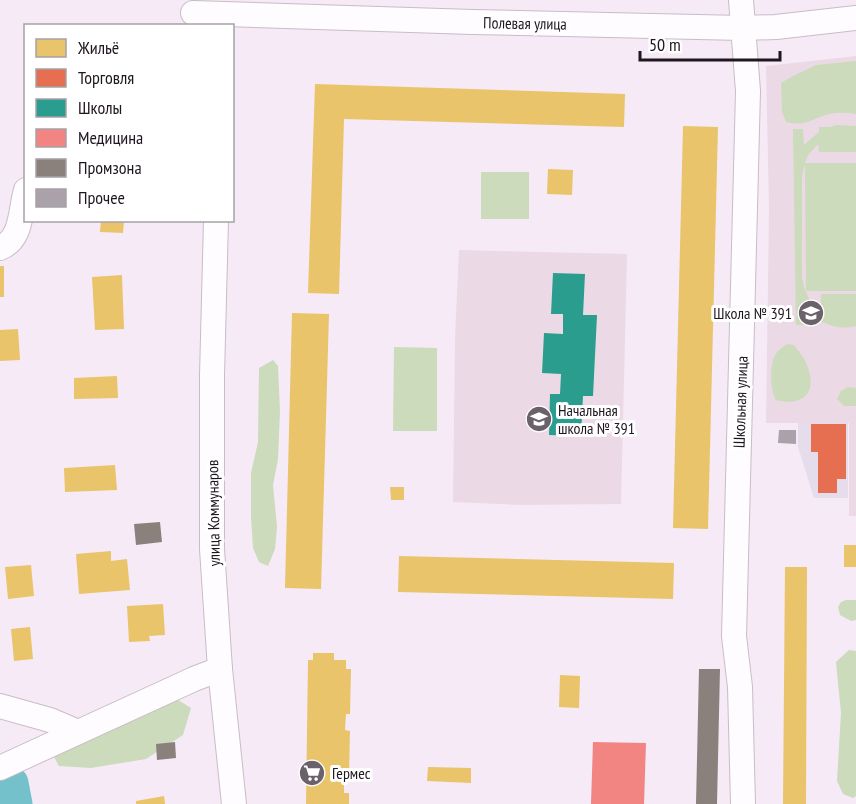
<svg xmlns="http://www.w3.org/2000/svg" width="856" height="804" font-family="'PT Sans Narrow',sans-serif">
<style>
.commercial{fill:#e5dcec}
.education{fill:#ebdae5}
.green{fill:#cbdbbb}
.homes{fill:#e9c46a}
.shops{fill:#e76f51}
.schools{fill:#2a9d8f}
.health{fill:#f28482}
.industry{fill:#8a817c}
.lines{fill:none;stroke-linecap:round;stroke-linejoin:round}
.river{stroke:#74c1cc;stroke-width:33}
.building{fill:#aba1ab}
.minor-casing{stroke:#c7bdc7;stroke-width:26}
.minor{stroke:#fefcfe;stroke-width:24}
.labels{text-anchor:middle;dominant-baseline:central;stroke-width:6;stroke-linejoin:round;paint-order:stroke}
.street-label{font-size:16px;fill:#1f171f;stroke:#fff}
.poi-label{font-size:16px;fill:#1f171f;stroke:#fff;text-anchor:start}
</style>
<rect width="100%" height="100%" fill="#f6eaf6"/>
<path class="commercial" d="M798,423H848V498H814L798,447Z"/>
<g class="education">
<path d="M856,56V516H849V423H766L769,210L766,66Z"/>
<path d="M459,250L627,254L621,504L522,505L453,502L455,336Z"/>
</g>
<g class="green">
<path d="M856,61V114C846,112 832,112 823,116C806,122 804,126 786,122L782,112L781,83L793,76L816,65Z"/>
<path d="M837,125L856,126V152H819L818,144L808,155L805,163H856V291H806L805,163L802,176V278C805,292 809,303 821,312V294H856V326C837,331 819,323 806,309L805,325H796L793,129H803L804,145L819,132V127H830Z"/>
<rect x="481" y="172" width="48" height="47"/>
<path d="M787,344L794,345C798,351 805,358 807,365C818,393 803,407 776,400C770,390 769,364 776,354C778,350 783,347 787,344Z"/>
<path d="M394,347L437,348V431H393Z"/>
<path d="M273,360L278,366L280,411L278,459L273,485L277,527L275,549L268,566L259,562L253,548L251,517V473L258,442L259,368Z"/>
<path d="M848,387L856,388V406H844L837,399L841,391Z"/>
<path d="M846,600H856V620L851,621L840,615L838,607L841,602Z"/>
<path d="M849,650L856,651V796L853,798L843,794L837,781L841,713L836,662Z"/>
<path d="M178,700L191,708L183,735L146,759L91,768L59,766L54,757Z"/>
</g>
<g class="homes">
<path d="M315,84L625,94L624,127L344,119L339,294L308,293Z"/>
<path d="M683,126L718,127L708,529L673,528Z"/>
<path d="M548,169L573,170L572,195L547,194Z"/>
<path d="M101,220H124L123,233L100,232Z"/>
<rect x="0" y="266" width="4" height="31"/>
<path d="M122,275L124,329L95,330L92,277Z"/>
<path d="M292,313L329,314L321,589L285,588Z"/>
<path d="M18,329L20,360L0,361V330Z"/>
<path d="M117,376L118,398L74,399V378Z"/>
<path d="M115,465L117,490L65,492L64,468Z"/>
<path d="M390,487H404V500H391Z"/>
<rect x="844" y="545" width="12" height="22"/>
<path d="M111,551V561L127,559L130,590L79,594L76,554Z"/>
<path d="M399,556L674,563L673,599L398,592Z"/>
<path d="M31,565L34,596L8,599L5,567Z"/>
<path d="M785,567H807L806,804H783Z"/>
<path d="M163,604L165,635L149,636L150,641L129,642L127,606Z"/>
<path d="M30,627L33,659L14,661L11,629Z"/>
<path d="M313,653H334V660H346V669H351L350,714H346L345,730L350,731L349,777H344V793H349V804H306L308,660H313Z"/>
<path d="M560,675L580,676L579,708L559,707Z"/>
<path d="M428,767L471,768V783L427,781Z"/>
<path d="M164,796L165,804H136V801Z"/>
</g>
<path class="shops" d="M811,424H846V479H837V493H818V452H811Z"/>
<path class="schools" d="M553,273L585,274L583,315H597L593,396H583L581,436L549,435L550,394H560L561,374L542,373L544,333L563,334V314H551Z"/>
<path class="health" d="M593,742L646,743L644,804H591Z"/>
<g class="industry">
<path d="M160,522L162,542L136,545L134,524Z"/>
<path d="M699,669H720L717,804H696Z"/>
<path d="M175,742L176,758L157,760L156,744Z"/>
</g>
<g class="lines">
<path class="river" d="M12,783L16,804"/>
</g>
<path class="building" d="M779,430H796V444L778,443Z"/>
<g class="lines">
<g class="minor-casing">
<g id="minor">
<path d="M741,0L748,91L734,636L740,687L743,804"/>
<path d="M193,13L473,22L742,28L776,27L856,18"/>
<path d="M216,220L212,376V549L220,669L234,804"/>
<path d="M0,248C23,239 20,209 26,190"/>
<path d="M0,706L50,720L78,732"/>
<path d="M0,768L194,679L220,669"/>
</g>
</g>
<use href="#minor" class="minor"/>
</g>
<defs>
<g id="school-disc" transform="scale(1.35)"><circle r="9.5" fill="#6a616a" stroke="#fff"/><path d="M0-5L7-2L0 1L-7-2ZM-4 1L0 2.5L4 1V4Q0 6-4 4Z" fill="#fff"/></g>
<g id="supermarket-disc" transform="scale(1.35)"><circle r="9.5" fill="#6a616a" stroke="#fff"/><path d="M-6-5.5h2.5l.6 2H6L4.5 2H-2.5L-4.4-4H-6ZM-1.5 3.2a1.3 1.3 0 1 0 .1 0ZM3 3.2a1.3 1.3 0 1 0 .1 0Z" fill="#fff"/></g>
</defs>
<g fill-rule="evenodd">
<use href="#school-disc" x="811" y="313"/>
<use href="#school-disc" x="539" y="419"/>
<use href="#supermarket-disc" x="312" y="773"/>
</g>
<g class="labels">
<g class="street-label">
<text transform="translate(525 23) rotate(1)">Полевая улица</text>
<text transform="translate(740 402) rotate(-88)">Школьная улица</text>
<text transform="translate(213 513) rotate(-91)">улица Коммунаров</text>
</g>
<g class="poi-label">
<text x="792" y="313" text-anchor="end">Школа № 391</text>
<text x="558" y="410">Начальная<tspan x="558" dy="18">школа № 391</tspan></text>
<text x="332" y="773">Гермес</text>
</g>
</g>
<rect x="24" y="24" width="210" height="198" fill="#ffffff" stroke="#a5a2a5" stroke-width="1.5"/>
<rect x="36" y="39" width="30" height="18" fill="#e9c46a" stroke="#a5a2a5" stroke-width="1.5"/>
<text x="78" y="54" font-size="18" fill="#1f171f">Жильё</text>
<rect x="36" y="69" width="30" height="18" fill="#e76f51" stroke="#a5a2a5" stroke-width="1.5"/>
<text x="78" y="84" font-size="18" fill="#1f171f">Торговля</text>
<rect x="36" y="99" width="30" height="18" fill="#2a9d8f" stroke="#a5a2a5" stroke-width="1.5"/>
<text x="78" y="114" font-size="18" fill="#1f171f">Школы</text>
<rect x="36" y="129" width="30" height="18" fill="#f28482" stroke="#a5a2a5" stroke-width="1.5"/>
<text x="78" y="144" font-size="18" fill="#1f171f">Медицина</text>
<rect x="36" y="159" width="30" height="18" fill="#8a817c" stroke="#a5a2a5" stroke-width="1.5"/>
<text x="78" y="174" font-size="18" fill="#1f171f">Промзона</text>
<rect x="36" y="189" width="30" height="18" fill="#aba1ab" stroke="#a5a2a5" stroke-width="1.5"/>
<text x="78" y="204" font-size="18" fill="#1f171f">Прочее</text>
<path d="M640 51v9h140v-9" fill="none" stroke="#1f171f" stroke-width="3"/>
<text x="649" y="51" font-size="18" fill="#1f171f" stroke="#ffffff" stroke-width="4.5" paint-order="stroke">50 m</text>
</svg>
